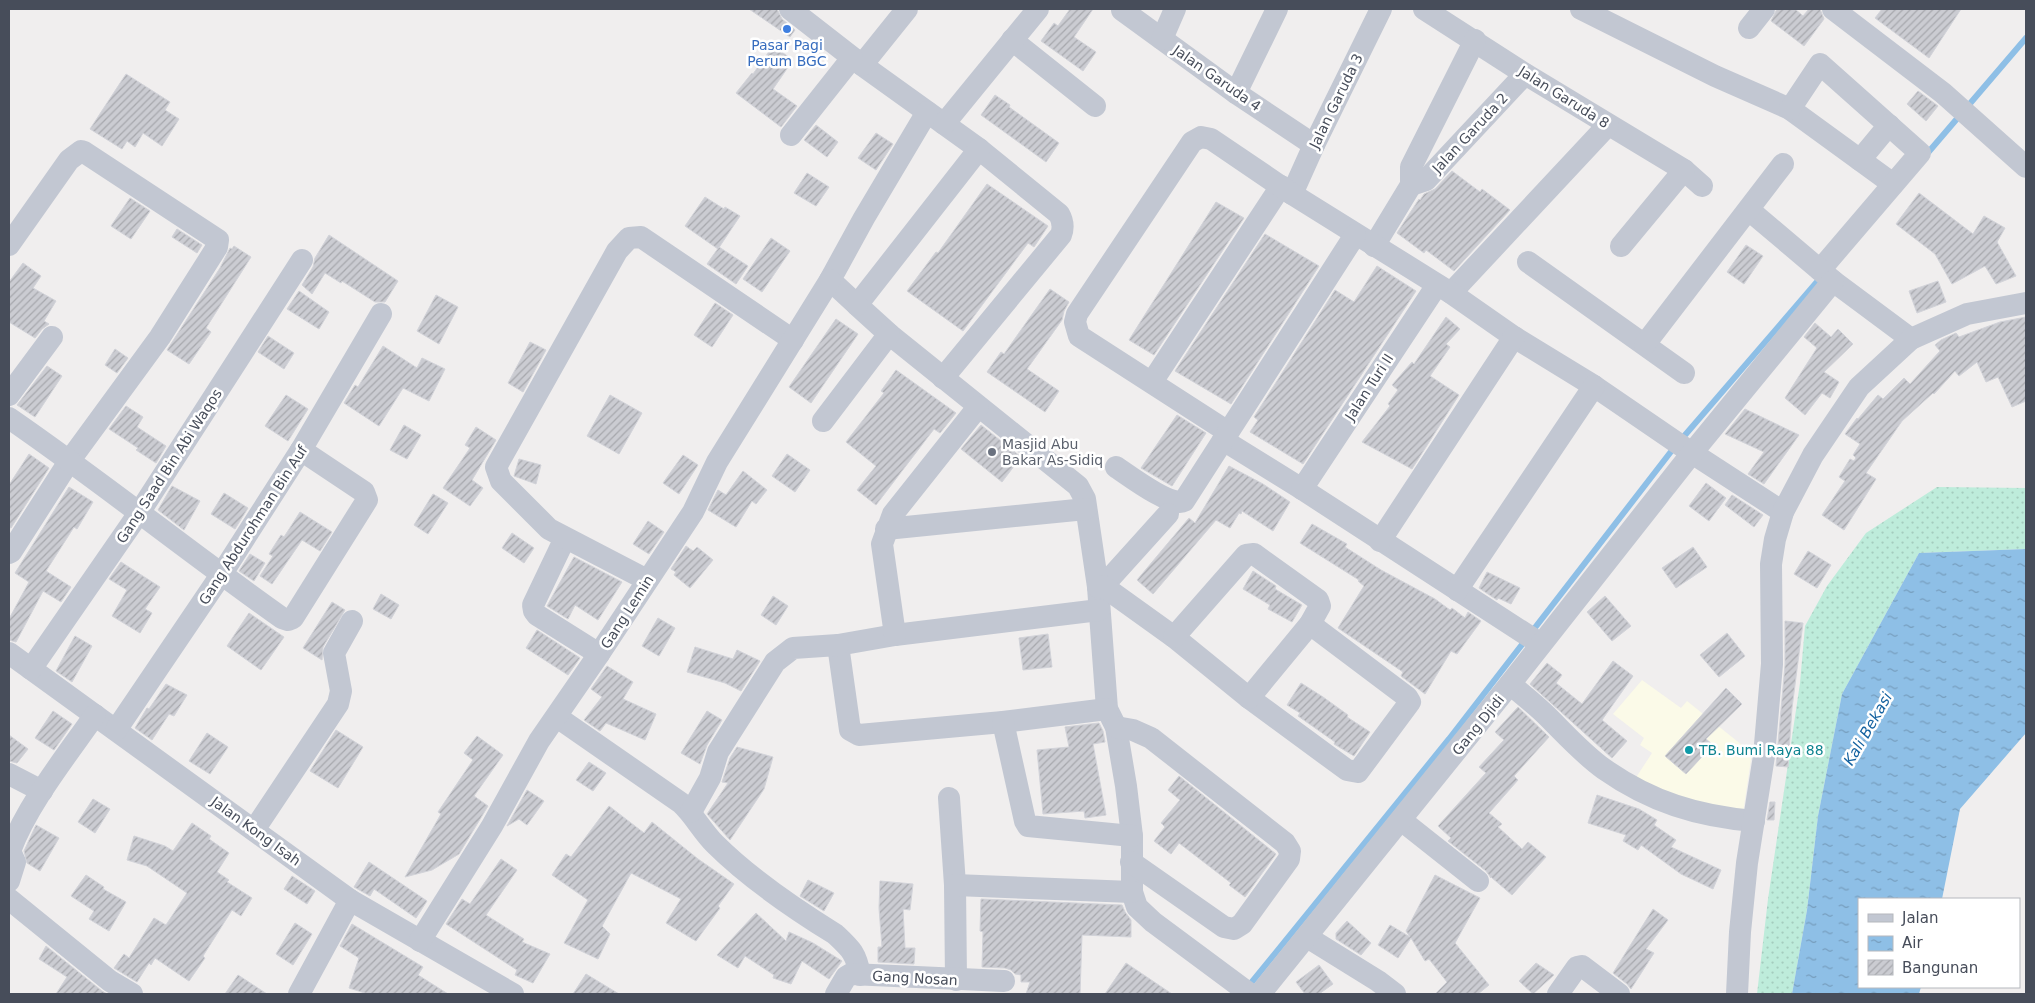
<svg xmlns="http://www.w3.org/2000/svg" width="2035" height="1003" font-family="'DejaVu Sans',sans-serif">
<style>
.commercial{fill:#fbfae8}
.grass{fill:url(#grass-dots)}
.water{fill:url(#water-ripples)}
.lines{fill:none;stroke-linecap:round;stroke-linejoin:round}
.stream{stroke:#8ebfe6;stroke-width:6}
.building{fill:url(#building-hatch);stroke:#d2d3d9}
.minor{stroke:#c2c7d2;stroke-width:22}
.shop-dot{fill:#3f7fe0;stroke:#fff;stroke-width:2}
.worship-dot{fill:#6b7280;stroke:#fff;stroke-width:2}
.culture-dot{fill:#0f9aa8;stroke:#fff;stroke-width:2}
.labels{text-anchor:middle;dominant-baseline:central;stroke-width:5;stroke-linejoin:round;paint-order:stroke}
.shop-label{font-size:14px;fill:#366cbe;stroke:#fff}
.street-label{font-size:14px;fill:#474d5a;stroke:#fff}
.worship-label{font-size:14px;fill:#5b616d;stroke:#fff;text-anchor:start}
.culture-label{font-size:14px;fill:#0d838f;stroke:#fff;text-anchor:start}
.water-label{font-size:15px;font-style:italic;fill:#1462a0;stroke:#fff}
</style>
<defs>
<pattern id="grass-dots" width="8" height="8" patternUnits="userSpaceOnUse" patternTransform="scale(1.25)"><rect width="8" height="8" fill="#beecdb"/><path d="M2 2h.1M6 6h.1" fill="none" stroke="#a5ccbe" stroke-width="1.8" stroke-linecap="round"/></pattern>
<pattern id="water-ripples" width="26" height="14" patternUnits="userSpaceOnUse" patternTransform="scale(1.25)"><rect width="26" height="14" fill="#8ebfe6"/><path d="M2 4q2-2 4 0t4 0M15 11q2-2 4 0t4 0" fill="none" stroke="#769dbd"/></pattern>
<pattern id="building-hatch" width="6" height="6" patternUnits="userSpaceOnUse" patternTransform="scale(1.25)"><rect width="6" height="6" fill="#cbccd2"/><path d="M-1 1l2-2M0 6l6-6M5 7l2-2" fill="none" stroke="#a7a8ad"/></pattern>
</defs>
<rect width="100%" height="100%" fill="#f0eeee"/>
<path class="commercial" d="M1642,680L1681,708L1687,701L1752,753L1743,813L1714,810L1635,779L1652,753L1640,745L1644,738L1613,714Z"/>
<path class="grass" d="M1937,487L2026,488V549L1919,553L1842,694L1818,816L1807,910L1792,994H1757L1768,899L1800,683L1805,626L1827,586L1866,533Z"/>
<path class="water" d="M2026,549V733L1960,809L1942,899H1859V987H1921L1919,994H1792L1807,910L1818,816L1842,694L1919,553Z"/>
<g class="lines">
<g class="stream">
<path d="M1926,155L2026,38"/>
<path d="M1247,988L1449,739L1673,449L1822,276"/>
</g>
</g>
<g class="building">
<path d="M749,9H777L782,19L795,30L790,37Z"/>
<path d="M1070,9H1093L1074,37L1096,52L1083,71L1041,41L1054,23L1058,26Z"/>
<path d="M1777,9H1795L1803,16L1809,9H1820L1824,19L1804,46L1771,21Z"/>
<path d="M1882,9H1961L1929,58L1875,18Z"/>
<path d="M773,46L793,60L773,89L797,106L781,127L736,93L752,73L753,74Z"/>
<path d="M126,74L170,102L165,110L179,119L162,146L143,133L135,147L127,141L122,149L90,129Z"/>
<path d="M1918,91L1938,106L1926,121L1907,104Z"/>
<path d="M995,95L1010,105L1009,107L1059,143L1046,162L981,115Z"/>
<path d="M816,125L838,142L827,157L804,140Z"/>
<path d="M876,133L893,144L876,170L858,158Z"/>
<path d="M1452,171L1480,192L1482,189L1510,210L1454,271L1426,250L1424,253L1397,233L1419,199L1420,200L1424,194L1435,189Z"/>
<path d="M807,173L829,187L816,206L794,193Z"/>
<path d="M987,184L1048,226L1034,247L1028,243L963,331L907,291L936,252L938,253Z"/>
<path d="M1919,193L1973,234L1984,216L2005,228L1997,242L2016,276L1996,284L1985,266L1952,284L1935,254L1896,224Z"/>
<path d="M705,197L724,209L725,207L740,216L718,249L685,226Z"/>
<path d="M130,198L150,211L131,239L111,226Z"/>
<path d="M1216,202L1244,218L1154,355L1129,340Z"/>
<path d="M177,229L202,245L197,253L172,237Z"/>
<path d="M1265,234L1319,266L1231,404L1175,371Z"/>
<path d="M329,235L398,281L385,302H375L342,281L341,283L325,273L312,294L302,285L313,267L315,258Z"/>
<path d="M771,238L790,251L762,292L743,279Z"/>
<path d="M1746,245L1763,256L1744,284L1727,272Z"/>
<path d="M234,246L251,257L206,328L211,332L189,364L167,350L220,268L230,248L232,249Z"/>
<path d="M719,247L748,266L736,284L707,264Z"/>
<path d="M23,263L41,276L33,288L56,301L44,321L49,324L42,329L35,338L9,322V282Z"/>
<path d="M1377,266L1416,291L1303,464L1250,432L1258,420L1254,417L1335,290L1354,302Z"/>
<path d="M1938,281L1946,302L1917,313L1909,291Z"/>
<path d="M1050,289L1069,302L1064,311L1062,320L1027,369L1059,391L1045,412L987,372L1001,352L1004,354Z"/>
<path d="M299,291L329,312L319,329L287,309Z"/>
<path d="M436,295L458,307L439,344L417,331Z"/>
<path d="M715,303L733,315L712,347L694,335Z"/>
<path d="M1446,317L1460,329L1446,344L1450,347L1430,376L1459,395L1412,469L1362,442L1390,406L1388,404L1398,390L1392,385L1412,362L1414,364Z"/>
<path d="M2026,317V401L2012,407L1998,377L1986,382L1977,362L1959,376L1955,371L1934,394L1933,393L1902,421L1866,473L1876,479L1844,530L1822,515L1845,481L1839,477L1850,459L1854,461L1856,458L1853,455L1860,444L1845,434L1857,418L1858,419L1878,395L1883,399L1904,378L1910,384L1940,351L1935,345L1941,340L1956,333L1959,337L2000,322Z"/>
<path d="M836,319L858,334L811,403L789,387Z"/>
<path d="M1815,323L1831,337L1838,329L1853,344L1824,372L1839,382L1830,398L1822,393L1805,415L1785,398L1817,348L1804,337Z"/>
<path d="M268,336L294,353L284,369L258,352Z"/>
<path d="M530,342L546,350L523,392L508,383Z"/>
<path d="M383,346L417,368L422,358L445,369L429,401L403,388L379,426L344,403L355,385L358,387Z"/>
<path d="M115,349L128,358L117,373L105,365Z"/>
<path d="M47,366L62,376L35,417L17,405Z"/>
<path d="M896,370L956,413L940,433L934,429L876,505L857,490L876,466L846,442L884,393L881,391Z"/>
<path d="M286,395L308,409L288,441L265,426Z"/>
<path d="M610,395L642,413L619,454L587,436Z"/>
<path d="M126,406L143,417L137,427L166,446L156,463L136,450L138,448L109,429Z"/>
<path d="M1745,409L1799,435L1764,484L1748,474L1764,452L1725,434Z"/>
<path d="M1177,415L1206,433L1172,486L1141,468Z"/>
<path d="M404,425L421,435L407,459L390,450Z"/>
<path d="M981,425L1021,457L1002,482L961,449Z"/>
<path d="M476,427L496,440L472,480L483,488L470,506L443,488L470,448L465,445Z"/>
<path d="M29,454L49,468L11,528L9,527V485Z"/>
<path d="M787,454L810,470L795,492L772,476Z"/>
<path d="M683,455L698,465L679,494L663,483Z"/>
<path d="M519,459L541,465L536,484L514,476Z"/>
<path d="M1229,466L1263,484L1290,502L1273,531L1242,511L1241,514L1239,513L1230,528L1216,520L1153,594L1137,580L1189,518L1195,523Z"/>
<path d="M743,471L767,490L756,504L752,501L736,527L708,510L718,490L726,495Z"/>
<path d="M1706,483L1726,498L1709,521L1689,506Z"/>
<path d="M172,486L200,501L184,530L158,510Z"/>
<path d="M69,487L93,502L77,529L74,527L46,571L71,587L61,602L43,591L16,642L9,640V619L29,582L15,573Z"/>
<path d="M224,493L248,508L235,529L211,514Z"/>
<path d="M433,494L448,503L428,534L414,525Z"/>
<path d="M1732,495L1763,515L1754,527L1725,505Z"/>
<path d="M300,512L332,532L320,551L302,540L272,584L260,576L273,556L269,554L281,535L284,537Z"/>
<path d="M648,521L664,532L649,554L633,544Z"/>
<path d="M1312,524L1347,544L1345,547L1381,570L1435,599L1450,610L1452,608L1465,618L1468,612L1481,621L1457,654L1451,651L1425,694L1401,676L1403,672L1338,628L1364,586L1358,581L1359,580L1300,543Z"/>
<path d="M512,533L534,548L524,563L502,548Z"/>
<path d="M686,546L693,551L697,547L713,560L690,588L674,575L676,572L671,569Z"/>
<path d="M1693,547L1707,567L1676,588L1662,568Z"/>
<path d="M1808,551L1831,565L1817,588L1794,574Z"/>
<path d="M250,554L265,563L254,581L239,571Z"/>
<path d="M574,557L622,582L598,620L575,605L568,619L547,606Z"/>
<path d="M121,562L160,587L145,609L152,613L140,633L112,616L127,590L109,579Z"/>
<path d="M1253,571L1276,586L1275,589L1302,605L1292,622L1268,609L1270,605L1243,589Z"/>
<path d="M1487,572L1520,588L1511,604L1498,598L1497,600L1479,588Z"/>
<path d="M381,594L399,605L391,619L373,609Z"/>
<path d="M773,596L788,606L776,625L761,615Z"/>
<path d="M1605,596L1631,626L1612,641L1587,612Z"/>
<path d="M332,602L345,610L323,647L322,660L303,648Z"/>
<path d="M249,613L284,637L261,670L227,646Z"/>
<path d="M658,618L675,628L659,656L642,646Z"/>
<path d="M1785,621L1803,623L1792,708L1788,767L1776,766L1785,665Z"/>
<path d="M537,630L580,658L568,675L526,648Z"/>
<path d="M1727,633L1745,656L1719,677L1700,655Z"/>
<path d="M1048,634L1052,667L1023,670L1019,638Z"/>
<path d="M75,636L92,646L72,682L56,671Z"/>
<path d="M695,647L733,659L737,650L760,661L741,691L725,683L687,672Z"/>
<path d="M1613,661L1633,676L1602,720L1627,741L1612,758L1530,684L1547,663L1562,675L1556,683L1582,704Z"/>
<path d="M607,666L633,682L623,699L656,714L645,740L606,723L600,731L584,720L602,697L591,689Z"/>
<path d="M1301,683L1323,697L1348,715L1347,717L1370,732L1354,756L1334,744L1335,742L1298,716L1300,713L1287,705Z"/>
<path d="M166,684L187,695L174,716L169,714L152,740L135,728L147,708L149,709Z"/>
<path d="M1726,688L1742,704L1706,739L1713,745L1686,774L1665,756Z"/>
<path d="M1518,707L1549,737L1514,776L1518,780L1489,813L1502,824L1498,827L1522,849L1528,842L1546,857L1512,895L1491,877V878L1486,871L1448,841L1451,838L1438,826L1486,773L1479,767L1504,740L1495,732Z"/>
<path d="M53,711L72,724L54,750L35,738Z"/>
<path d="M707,711L722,720L707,745L700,764L681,753Z"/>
<path d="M1099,723L1103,731L1105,742L1093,744L1106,815L1085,818L1084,811L1043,814L1037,750L1069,747L1065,727Z"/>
<path d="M336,730L363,747L338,788L310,771Z"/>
<path d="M207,733L228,747L210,774L189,761Z"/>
<path d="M9,735L28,749L17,763L9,761Z"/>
<path d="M477,736L503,755L474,796L488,806L459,854L432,870L405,877L441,814L438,812L473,760L464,753Z"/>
<path d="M737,747L773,757L764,789L730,840L707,814L728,783L722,782L730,758Z"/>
<path d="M589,762L606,773L593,791L576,780Z"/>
<path d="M1179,776L1276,854L1245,897L1229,885L1231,883L1179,843L1171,854L1154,841L1165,827L1161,823L1180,800L1168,790Z"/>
<path d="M527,790L544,801L527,825L519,819L507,826Z"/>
<path d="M1597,795L1639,809L1657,820L1654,825L1676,840L1671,847L1721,870L1713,889L1681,874L1641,845L1638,850L1623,841L1626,835L1588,823Z"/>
<path d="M93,799L110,809L95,833L78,822Z"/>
<path d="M1770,802H1775L1774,820H1767Z"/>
<path d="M609,806L644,833L652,822L698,859L734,884L718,906L720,908L696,941L666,923L681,899L631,873L602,926L610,934L598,959L564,943L588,900L552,875L566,854L571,857Z"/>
<path d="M192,823L211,836L209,839L229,853L217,872L229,880L227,882L252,898L241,916L232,910L203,956L205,958L189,981L155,958L151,965L149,963L137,982L114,968L124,954L129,958L154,918L166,925L187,893L147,866L127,860L134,836L165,846L173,851Z"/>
<path d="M36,825L59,838L40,871L27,863L24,851Z"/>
<path d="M501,859L517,870L486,915L524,939L522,942L550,954L533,983L515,975L517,970L446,924L462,899L470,904Z"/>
<path d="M369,862L427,901L416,918L374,889L370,896L354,887Z"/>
<path d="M86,875L104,887L103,889L126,902L109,931L89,919L94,911L71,896Z"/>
<path d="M1435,875L1480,898L1455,943L1489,985L1478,994H1435L1447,982L1429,959L1425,961L1411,938L1398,958L1378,945L1390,925L1410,937L1406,931Z"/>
<path d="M292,876L315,891L307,904L284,889Z"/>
<path d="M808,880L834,893L824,911L800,896Z"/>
<path d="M880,881L913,884L910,910L903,909L905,948H915L914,964L878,962V947H882L879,908Z"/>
<path d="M981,899L1122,905L1125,912L1131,920V937L1082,935L1080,994H1026L1030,982H1021V975L1015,974L1011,970L1005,968L982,967L983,932L980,931Z"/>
<path d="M1653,909L1668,920L1646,949L1654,953L1631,989L1627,984L1613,973Z"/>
<path d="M756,913L786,941L789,932L813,943L842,961L829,979L802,961L791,984L773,978L774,975L745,956L738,968L717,955Z"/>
<path d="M1347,921L1371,943L1361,955L1336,939V933Z"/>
<path d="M295,923L312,934L293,965L276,954Z"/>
<path d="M352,924L423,967L418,975L448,994H368L349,988L359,958L340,946Z"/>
<path d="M46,946L102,991L107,994H56L67,977L39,959Z"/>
<path d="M1126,963L1172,994H1105Z"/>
<path d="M1536,963L1554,975L1533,994L1519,981Z"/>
<path d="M1319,965L1333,984L1319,994H1305L1296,982Z"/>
<path d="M586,974L619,994H573Z"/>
<path d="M238,975L267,994H225Z"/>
</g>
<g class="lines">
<g class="minor">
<path d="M790,9L862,65L979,149L1059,214C1063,221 1064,227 1061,235L943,378"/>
<path d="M1424,9L1525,74L1684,170L1702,186"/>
<path d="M1581,9L1715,76L1790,109L1893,184"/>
<path d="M1833,9L1943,93L2026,167"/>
<path d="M1122,10L1236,93L1314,145"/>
<path d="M1749,28L1764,9"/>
<path d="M1162,39L1175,9"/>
<path d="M1012,40L1095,106"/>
<path d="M862,65L907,9"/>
<path d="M1236,93L1277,9"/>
<path d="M1790,109L1820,64L1920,153L1820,270"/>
<path d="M944,124L1038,9"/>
<path d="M791,135L852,58"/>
<path d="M979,149L857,305L889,334L1078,486L1085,499L1098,587L1107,709L1116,727L1126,786L1132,836V892L1137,907L1153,922L1250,994"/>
<path d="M1860,160L1889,125"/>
<path d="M1411,185L1426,180L1525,74"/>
<path d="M1292,194L1314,145L1381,9"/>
<path d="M1749,210L1833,281L1911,339"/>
<path d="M9,245L69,160L81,151L84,152L218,240L217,247L160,337L70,460L11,552L9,553"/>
<path d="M1374,246L1411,185V167L1475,40"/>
<path d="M1621,246L1684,170"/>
<path d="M1528,262L1684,373"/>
<path d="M1451,293L1608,125"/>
<path d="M857,305L830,280L864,218L927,112"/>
<path d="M1645,344L1783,164"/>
<path d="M1152,382L1281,186"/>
<path d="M9,395L52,337"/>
<path d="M9,418C102,482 190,553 282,618L288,620L293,618L367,500L364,492L301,450"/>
<path d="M823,421L889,334"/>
<path d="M1228,432L1079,336L1075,322L1077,314L1192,142L1201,137L1211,139L1292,194L1451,293L1514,337L1594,386L1692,453L1783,512"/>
<path d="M1223,440L1302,489L1541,644"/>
<path d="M1116,467C1128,475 1172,508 1184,501L1355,235"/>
<path d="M1302,489L1437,285"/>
<path d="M886,529L1086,509"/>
<path d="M565,538L533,605L534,611L537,615L599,654"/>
<path d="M1380,541L1514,337"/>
<path d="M647,580L549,529L501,481L496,467L617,251L629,238L641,237L793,340"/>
<path d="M1103,586L1168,514"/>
<path d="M1098,587L1103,586L1174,637L1249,698L1347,770L1358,772L1410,702L1407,697L1310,624"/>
<path d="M1457,590L1594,386"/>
<path d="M1099,610L895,635L838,645L850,730L859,735L1003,722L1107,709"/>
<path d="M895,635L882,544L893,514L978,407"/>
<path d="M1174,637L1246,555L1254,554L1318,600L1320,606L1310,624L1249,698"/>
<path d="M9,653L350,900L513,994"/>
<path d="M31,669L139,513L302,260"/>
<path d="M1510,684C1523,695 1536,705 1548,717C1566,735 1583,754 1604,769C1651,802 1697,816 1754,821"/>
<path d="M557,717L681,803C694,815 702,831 715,844C750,879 793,908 835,934C851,949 856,953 860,975"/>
<path d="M1003,722L1025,821L1028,826L1132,836"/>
<path d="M1116,727L1133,730L1151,738L1285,843L1290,851L1289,859L1242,924L1234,929L1224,927L1131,862"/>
<path d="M116,730L221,575L301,450L381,314"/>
<path d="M9,774L42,791"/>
<path d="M949,798L955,885L956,980"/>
<path d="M691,812L710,778L718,752L775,662L793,648L838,645"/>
<path d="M1401,820L1478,881"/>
<path d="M254,830L338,704L341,691L334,653L352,621"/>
<path d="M9,881L15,862L10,851C27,805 67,755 95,715"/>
<path d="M955,885L1132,892"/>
<path d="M9,899L110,981L132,994"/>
<path d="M1307,937L1378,981L1395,994"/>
<path d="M420,941L492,826L539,741L599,654L693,512L717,462L830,280"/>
<path d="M299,994L350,900"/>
<path d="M836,994L846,977L851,974L1004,981"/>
<path d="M1260,994L1510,684L1692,453L1833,281"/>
<path d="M1558,994L1577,967L1582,966L1619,994"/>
<path d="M1737,994L1740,932L1747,863L1764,756L1772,664L1771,564L1775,539L1783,512L1813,455L1859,387L1911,339L1967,314L2026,303"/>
</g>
</g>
<circle class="shop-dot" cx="787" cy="29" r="5"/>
<circle class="worship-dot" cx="992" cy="452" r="5"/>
<circle class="culture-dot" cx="1689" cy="750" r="5"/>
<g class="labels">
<g class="shop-label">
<text x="787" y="45">Pasar Pagi<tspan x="787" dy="16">Perum BGC</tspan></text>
</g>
<g class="street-label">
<text transform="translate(1217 78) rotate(35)">Jalan Garuda 4</text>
<text transform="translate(1564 97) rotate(32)">Jalan Garuda 8</text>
<text transform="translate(1336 101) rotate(-64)">Jalan Garuda 3</text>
<text transform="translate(1470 133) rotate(-47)">Jalan Garuda 2</text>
<text transform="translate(1369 387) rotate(-57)">Jalan Turi II</text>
<text transform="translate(169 466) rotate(-57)">Gang Saad Bin Abi Waqos</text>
<text transform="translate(253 525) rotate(-57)">Gang Abdurohman Bin Auf</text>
<text transform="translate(627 612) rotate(-57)">Gang Lemin</text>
<text transform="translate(1478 725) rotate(-51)">Gang Djidi</text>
<text transform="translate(256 831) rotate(36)">Jalan Kong Isah</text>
<text transform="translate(915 978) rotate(3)">Gang Nosan</text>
</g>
<g class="worship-label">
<text x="1002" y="444">Masjid Abu<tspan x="1002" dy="16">Bakar As-Sidiq</tspan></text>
</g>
<g class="culture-label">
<text x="1699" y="750">TB. Bumi Raya 88</text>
</g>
<g class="water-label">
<text transform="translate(1868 729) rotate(-60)">Kali Bekasi</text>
</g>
</g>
<rect width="2035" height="1003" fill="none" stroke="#474d5a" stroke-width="20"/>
<rect x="1858" y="898" width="162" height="90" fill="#ffffff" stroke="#b5b8bd"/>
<rect x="1868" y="914" width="25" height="8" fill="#c2c7d2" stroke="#b5b8bd"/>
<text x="1902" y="923" font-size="15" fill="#474d5a">Jalan</text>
<rect x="1868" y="936" width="25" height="15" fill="url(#water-ripples)" stroke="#b5b8bd"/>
<text x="1902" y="948" font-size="15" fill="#474d5a">Air</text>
<rect x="1868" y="960" width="25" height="15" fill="url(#building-hatch)" stroke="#b5b8bd"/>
<text x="1902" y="973" font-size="15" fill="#474d5a">Bangunan</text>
</svg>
